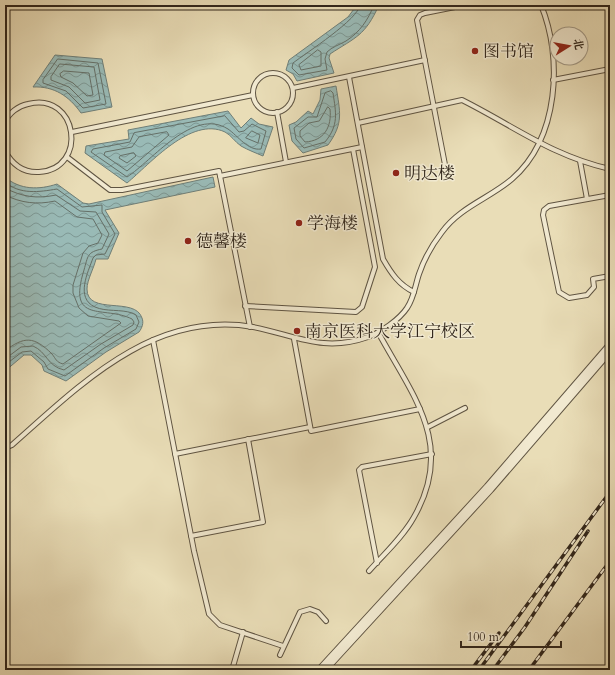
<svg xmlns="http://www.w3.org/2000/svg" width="615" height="675" font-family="Cardo,'Noto Serif SC',serif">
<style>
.water{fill:url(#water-waves);stroke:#6f7f78}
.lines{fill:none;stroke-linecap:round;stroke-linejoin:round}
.shore{stroke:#657068;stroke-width:1}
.service-casing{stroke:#5f5442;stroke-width:6}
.tertiary-casing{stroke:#5f5442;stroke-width:12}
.service{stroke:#f1e9d0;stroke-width:4}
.tertiary{stroke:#f1e9d0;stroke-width:10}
.rail-casing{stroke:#31261b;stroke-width:3.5}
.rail{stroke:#f1e9d0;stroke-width:2;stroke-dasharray:6;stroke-linecap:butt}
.poi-dot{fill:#8f2418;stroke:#f1e9d0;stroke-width:1.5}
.labels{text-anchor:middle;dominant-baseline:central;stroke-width:3;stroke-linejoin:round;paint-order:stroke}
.poi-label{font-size:17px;fill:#31261b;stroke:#f1e9d0;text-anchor:start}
</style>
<defs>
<pattern id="water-waves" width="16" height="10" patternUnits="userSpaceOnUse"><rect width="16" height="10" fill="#99bab6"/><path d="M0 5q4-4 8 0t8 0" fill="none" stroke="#7d9793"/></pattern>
</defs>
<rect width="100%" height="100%" fill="#e9ddb7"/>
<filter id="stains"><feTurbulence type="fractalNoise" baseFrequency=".005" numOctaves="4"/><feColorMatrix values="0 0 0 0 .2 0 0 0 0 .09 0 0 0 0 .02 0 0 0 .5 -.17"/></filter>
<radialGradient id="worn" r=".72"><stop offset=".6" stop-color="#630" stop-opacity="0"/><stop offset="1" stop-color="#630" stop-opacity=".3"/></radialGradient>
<g class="water">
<path d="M357,5H379C365,36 356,37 330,54L329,58L334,73L297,81L293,74L286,70L289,60L348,17Z"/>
<path d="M55,55L102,59L112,107L81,113C69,96 54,86 33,87Z"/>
<path d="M336,86C340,112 344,123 328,145L303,153L292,141L289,125L296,122L308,111L313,114L320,100L321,89Z"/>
<path d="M228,111L241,128L251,118L259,124L273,127L263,156C256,153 248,150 241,146C235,142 231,135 225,132C191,116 150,164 127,183L85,153L86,146L129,139L128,130Z"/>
<path d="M5,177C20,190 39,190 57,184L83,203L89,204L213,177L215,187L105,210L119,233L108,259H96C94,268 87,280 87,289C87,316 135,296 142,318C144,323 142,328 139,332L106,352L66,381L44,371L42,365L31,355H24L5,371Z"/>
</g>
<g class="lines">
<g class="shore">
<path d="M360,5C359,19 306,53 293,63L292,68L299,75L327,70L325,59L327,52C332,47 339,45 346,41C360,32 368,20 374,5"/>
<path d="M318,50L321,52V66L301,70L299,65Z"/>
<path d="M58,59L98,63L106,104L83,108L66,91L43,83V80Z"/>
<path d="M60,64L94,67L100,100L85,103L69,87L51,80V77Z"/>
<path d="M64,71L89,73L93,95L87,96L73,83L61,77L60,74Z"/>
<path d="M331,91L333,93C336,113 339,125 325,142L304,148L296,139L294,128L308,117H317L325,93Z"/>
<path d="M328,107L330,109C332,127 324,141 305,142L300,136V131L309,123L319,121Z"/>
<path d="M225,116L239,132L244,131L252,124L266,131L261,149C248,151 238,136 228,129C193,107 152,161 127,177L91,152L93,149L130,142L134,133Z"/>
<path d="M252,131L260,135L258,143L246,138Z"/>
<path d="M167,132L169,135L127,171L104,155L105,152L132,147L139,137Z"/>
<path d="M134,153L136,156L127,163L119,158L120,156Z"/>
<path d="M5,182C20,195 39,192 57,189L82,207L102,205V212L115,234L105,254L96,255L93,258C88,272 75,298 95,307C106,312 121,309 132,313L136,315L139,322L136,329L104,348L65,376L48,369L44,362L31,351L22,352L5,365"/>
<path d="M5,188C22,197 37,199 56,195L80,211L96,212L109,234L102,249C87,252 88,256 84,270C67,325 104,305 132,319L134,322L133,325L101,344L64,370C47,366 47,352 33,346L21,347L5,359"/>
<path d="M5,195C21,203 37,205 55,201L77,217L93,219L102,235L98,243L89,246L83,253L73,285V293L79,308L88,316L119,321L121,323L63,364C56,362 56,359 52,354C34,336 24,336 5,351"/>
</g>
<g class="service-casing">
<g id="service">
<circle cx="273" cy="93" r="20"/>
<path d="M349,77L383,259C391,273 399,285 414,292"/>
<path d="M553,80L610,69"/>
<path d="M293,88L425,60"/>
<path d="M277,112L286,162"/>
<path d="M5,122C9,113 18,106 28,104C78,91 89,169 39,172C23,173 12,164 5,151"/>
<path d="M358,123L462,100C514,126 552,156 610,169"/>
<path d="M72,132L253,95"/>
<path d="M67,157L110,190H122L219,171L250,327"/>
<path d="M580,161L587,199"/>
<path d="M447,175L417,20L420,15L425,13L465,5"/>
<path d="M220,176L362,147"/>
<path d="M610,195L549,206L544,210L543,215L559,292L569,298L587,295L594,287L593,279L610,276"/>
<path d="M245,306L356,312L362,307L375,267L353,149"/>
<path d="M294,339L311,431L420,409"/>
<path d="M153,340L194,551L209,614L220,625L283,646"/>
<path d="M428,427L465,408"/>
<path d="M5,448L12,445C80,385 153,310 253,327C295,335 323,353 368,337C381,332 399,320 407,308C414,298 415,286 419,274C424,259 432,245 442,232C460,207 490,198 512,179C559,138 563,58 541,5"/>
<path d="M175,454L310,427"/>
<path d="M191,536L263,522L248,439"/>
<path d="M377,563L359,470L362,467L432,454"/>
<path d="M369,571C384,554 403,537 414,517C456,444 412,395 378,332"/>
<path d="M280,655L300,612L310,609L318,612L326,621"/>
<path d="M232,670L243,632"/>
</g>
</g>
<g class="tertiary-casing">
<path id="tertiary" d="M322,670L489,488L610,348"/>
</g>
<use href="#service" class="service"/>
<use href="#tertiary" class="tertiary"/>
<g class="rail-casing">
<g id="rail">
<path d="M471,670L499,633"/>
<path d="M479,670L610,492"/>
<path d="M493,670L525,627L588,531"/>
<path d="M529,670L610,561"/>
</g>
</g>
<use href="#rail" class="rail"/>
</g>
<g class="poi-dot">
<circle cx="475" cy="51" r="4"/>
<circle cx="396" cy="173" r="4"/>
<circle cx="299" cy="223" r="4"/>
<circle cx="188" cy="241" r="4"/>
<circle cx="297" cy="331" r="4"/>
</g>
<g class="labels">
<g class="poi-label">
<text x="483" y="51">图书馆</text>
<text x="404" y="173">明达楼</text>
<text x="307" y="223">学海楼</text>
<text x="196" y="241">德馨楼</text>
<text x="305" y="331">南京医科大学江宁校区</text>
</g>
</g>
<rect width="615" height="675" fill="none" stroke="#e9ddb7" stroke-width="20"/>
<rect x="6" y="6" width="603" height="663" fill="none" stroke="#31261b" stroke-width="2"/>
<rect x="10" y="10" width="595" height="655" fill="none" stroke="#31261b"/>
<g transform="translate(569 46) rotate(79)"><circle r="19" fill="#f1e9d0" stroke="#a49b88"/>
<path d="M0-3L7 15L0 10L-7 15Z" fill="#8f2418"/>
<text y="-6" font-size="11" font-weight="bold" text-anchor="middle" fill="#31261b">北</text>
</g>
<path d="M461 641v6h100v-6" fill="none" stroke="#31261b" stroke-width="2"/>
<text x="467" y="641" font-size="12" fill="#31261b" stroke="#f1e9d0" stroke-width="3" paint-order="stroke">100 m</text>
<rect width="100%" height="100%" filter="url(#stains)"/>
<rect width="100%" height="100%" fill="url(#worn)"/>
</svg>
